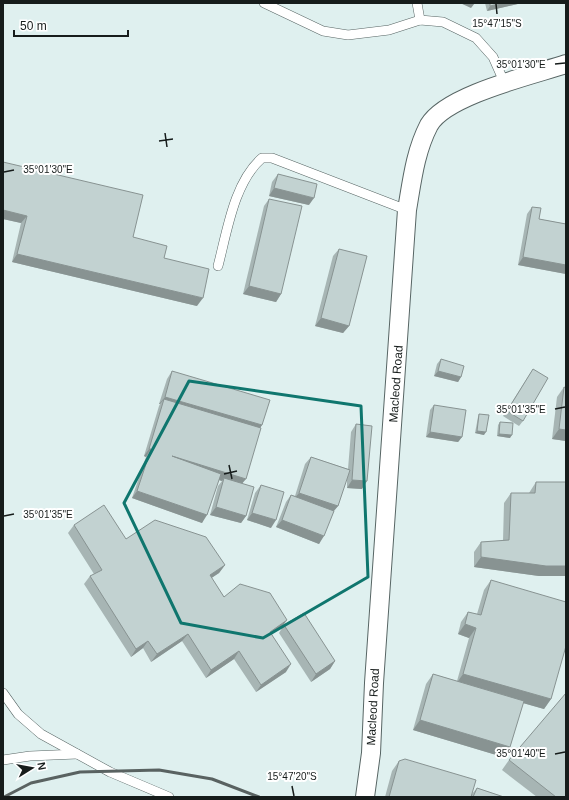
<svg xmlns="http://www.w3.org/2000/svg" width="569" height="800" font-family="Helvetica,sans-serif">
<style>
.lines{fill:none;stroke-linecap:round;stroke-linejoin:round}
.service-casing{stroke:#576564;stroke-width:10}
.minor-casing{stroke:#576564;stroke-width:20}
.service{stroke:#fff;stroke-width:9}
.minor{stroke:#fff;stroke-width:18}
.rail{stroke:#596261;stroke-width:3}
.wall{fill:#a7b5b4}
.shaded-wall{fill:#889392}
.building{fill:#c2d2d1;stroke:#889392}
.marked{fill:none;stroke:#0f766e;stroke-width:3;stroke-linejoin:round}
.ticks{fill:none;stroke:#161c1b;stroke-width:1.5}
.labels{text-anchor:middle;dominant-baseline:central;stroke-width:4;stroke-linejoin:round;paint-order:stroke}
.street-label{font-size:12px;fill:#161c1b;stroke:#fff}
.ticks-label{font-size:10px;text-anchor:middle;fill:#161c1b;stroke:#fff;stroke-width:4;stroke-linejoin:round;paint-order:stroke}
</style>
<rect width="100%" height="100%" fill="#dff0ef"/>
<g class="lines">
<g class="service-casing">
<g id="service">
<path d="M264,3L323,31L348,35L389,30L420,20L443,22L476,38L493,57L505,84"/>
<path d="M417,3L420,20"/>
<path d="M218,266C227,232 234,182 262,158H272L407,210"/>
<path d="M3,693L18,714L41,734L110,772L169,797"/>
<path d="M3,760L30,756L77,754"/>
</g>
</g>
<g class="minor-casing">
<path id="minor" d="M365,797L371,753L374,683L407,210C412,181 415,152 429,125C446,95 533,75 566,64"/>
</g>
<use href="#service" class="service"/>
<use href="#minor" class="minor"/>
<path class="rail" d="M4,797L31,783L80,772L159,770L212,779L259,797"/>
</g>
<g class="wall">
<path d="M485,3H522L487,11Z"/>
<path d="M3,162L133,237L164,258L197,306L12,262L21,223L3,219Z"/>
<path d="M278,174L309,205L269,196L272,182Z"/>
<path d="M269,199L281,294L276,302L243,294L264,206Z"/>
<path d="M532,207L539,219L566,224V223V274L518,265L527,214Z"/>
<path d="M339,249L349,326L343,333L315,326L333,256Z"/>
<path d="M441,359L461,377L458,382L434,376L437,364Z"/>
<path d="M533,369L523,421L519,426L503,416Z"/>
<path d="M172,371L262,425L260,428L242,483L246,516L241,523L210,515L218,486L222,481L219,480L202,523L132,498L146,457L144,456L159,406L160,404H159L167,379Z"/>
<path d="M564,387L566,441L552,439L557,397Z"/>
<path d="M434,405L462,437L458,442L426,437L430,410Z"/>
<path d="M479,414L484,435L475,433L478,417Z"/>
<path d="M500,422L510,438L497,436L498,425Z"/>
<path d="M356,424L362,489L347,488V477L338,506L334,511L319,544L276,527L286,502L291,495L295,496L305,464L311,457L348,469L351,432Z"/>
<path d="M536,482L539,576L474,567V552L481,542L503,541L504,503L511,493H529Z"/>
<path d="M261,485L271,528L247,520L255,493Z"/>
<path d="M74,525L225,565L219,573L211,578L224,597L282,627L272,634L286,672L256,692L234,659L206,678L182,641L151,662L143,648L131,657L84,584L90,576L94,574L68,533Z"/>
<path d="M491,580L551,699L544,709L523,703L510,747L503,757L413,730L426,684L433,674L457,681L469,638L458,634L461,622L468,612L477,614L484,590Z"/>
<path d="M284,625L335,661L330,669L311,682L279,633Z"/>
<path d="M509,760L566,797H537L502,770Z"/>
<path d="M399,761L472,794L477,788L504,797H385L392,771Z"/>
</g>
<g class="shaded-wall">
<path d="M460,3H475L471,8Z"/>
<path d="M503,3H522L487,11L490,6Z"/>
<path d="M274,188L314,198L309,205L269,196Z"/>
<path d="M3,210L27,216L21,223L3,219Z"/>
<path d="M17,254L203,298L197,306L12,262Z"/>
<path d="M523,257L566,265V274L518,265Z"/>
<path d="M249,286L281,294L276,302L243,294Z"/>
<path d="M321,318L349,326L343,333L315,326Z"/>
<path d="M438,371L461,377L458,382L434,376Z"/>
<path d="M165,397L262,425L257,433L164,399L160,404H159Z"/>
<path d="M559,429L566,430V441L552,439Z"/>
<path d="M477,431L486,432L484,435L475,433Z"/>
<path d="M430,432L462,437L458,442L426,437Z"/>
<path d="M499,434L512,435L510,438L497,436Z"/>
<path d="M149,449H151L146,457L144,456Z"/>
<path d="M172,456L246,479L240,486L224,478L222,481L166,463Z"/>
<path d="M352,480L367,481L362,489L347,488Z"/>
<path d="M137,491L207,515L202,523L132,498Z"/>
<path d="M299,493L338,506L332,513L293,500Z"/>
<path d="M216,507L246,516L241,523L210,515Z"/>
<path d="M252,513L276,520L271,528L247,520Z"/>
<path d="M282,520L324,536L319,544L276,527Z"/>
<path d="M481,557L566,566V576H539L474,567Z"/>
<path d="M225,565L219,573L204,583L210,575Z"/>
<path d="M287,620L282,627L264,639L270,632Z"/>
<path d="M465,624L476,628L469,638L458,634Z"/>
<path d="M188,634L182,641L151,662L157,654Z"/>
<path d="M148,641L143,648L131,657L136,649Z"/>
<path d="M239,651L234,659L206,678L211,670Z"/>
<path d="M335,661L330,669L311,682L316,674Z"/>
<path d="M291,664L286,672L256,692L261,685Z"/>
<path d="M463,674L551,699L544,709L456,684Z"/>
<path d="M420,720L510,747L503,757L413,730Z"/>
</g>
<g class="building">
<path d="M490,3H503L490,6Z"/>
<path d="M3,162L143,195L133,237L167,246L164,258L209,269L203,298L17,254L27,216L3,210Z"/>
<path d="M278,174L317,184L314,198L274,188Z"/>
<path d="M269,199L302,206L281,294L249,286Z"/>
<path d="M532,207L541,208L539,219L566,224V265L523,257Z"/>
<path d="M339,249L367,256L349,326L321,318Z"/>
<path d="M441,359L464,366L461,377L438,371Z"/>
<path d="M533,369L548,378L523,421L507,411Z"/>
<path d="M172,371L270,400L262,425L165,397Z"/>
<path d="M564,387L566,388V430L559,429Z"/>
<path d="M164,399L261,428L246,479L172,456L221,474L207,515L137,491L151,449H149Z"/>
<path d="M434,405L466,410L462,437L430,432Z"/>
<path d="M479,414L489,415L486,432L477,431Z"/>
<path d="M500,422L513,423L512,435L499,434Z"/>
<path d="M356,424L372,426L367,481L352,480Z"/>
<path d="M311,457L350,470L338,506L299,493Z"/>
<path d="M224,478L254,487L246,516L216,507Z"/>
<path d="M536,482H566V566H546L481,557V542L509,540L511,493H535Z"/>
<path d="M261,485L284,492L276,520L252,513Z"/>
<path d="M291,495L334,511L324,536L282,520Z"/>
<path d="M104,505L126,539L155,520L206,537L225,565L210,575L224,597L240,584L270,593L287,620L270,632L291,664L261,685L239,651L211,670L188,634L157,654L148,641L136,649L90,576L102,570L74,525Z"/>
<path d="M491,580L566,602V646L551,699L463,674L476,628L465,624L468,612L481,615Z"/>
<path d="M304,613L335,661L316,674L284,625Z"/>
<path d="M433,674L524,701L510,747L420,720Z"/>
<path d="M566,693V797H556L509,760Z"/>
<path d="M405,759L476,780L471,797H389L399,761Z"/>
<path d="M477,788L504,797H473Z"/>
</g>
<path class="marked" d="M189,381L361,406L368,577L263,638L181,623L124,503Z"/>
<path class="ticks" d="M496,4L497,14M555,64L565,63M165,133L167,147M159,141L173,139M4,172L14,170M555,409L565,407M229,465L232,479M224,474L237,471M4,516L14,514M555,754L565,752M292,786L294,796"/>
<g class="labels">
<g class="street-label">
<text transform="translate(396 384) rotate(-86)">Macleod Road</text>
<text transform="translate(373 707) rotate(-87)">Macleod Road</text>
</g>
</g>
<g class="ticks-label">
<text x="497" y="27">15°47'15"S</text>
<text x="521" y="68">35°01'30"E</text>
<text x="48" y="173">35°01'30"E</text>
<text x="521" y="413">35°01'35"E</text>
<text x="48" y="518">35°01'35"E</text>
<text x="521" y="757">35°01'40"E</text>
<text x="292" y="780">15°47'20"S</text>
</g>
<rect width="569" height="800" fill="none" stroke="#161c1b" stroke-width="8"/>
<g transform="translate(32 768) rotate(79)" stroke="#ffffff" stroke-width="3" paint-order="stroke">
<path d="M0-3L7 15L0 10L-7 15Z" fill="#161c1b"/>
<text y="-6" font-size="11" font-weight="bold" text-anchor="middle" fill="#161c1b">N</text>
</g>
<path d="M14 30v6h114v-6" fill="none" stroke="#161c1b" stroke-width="2"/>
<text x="20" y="30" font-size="12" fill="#161c1b" stroke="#ffffff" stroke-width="3" paint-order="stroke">50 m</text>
</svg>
